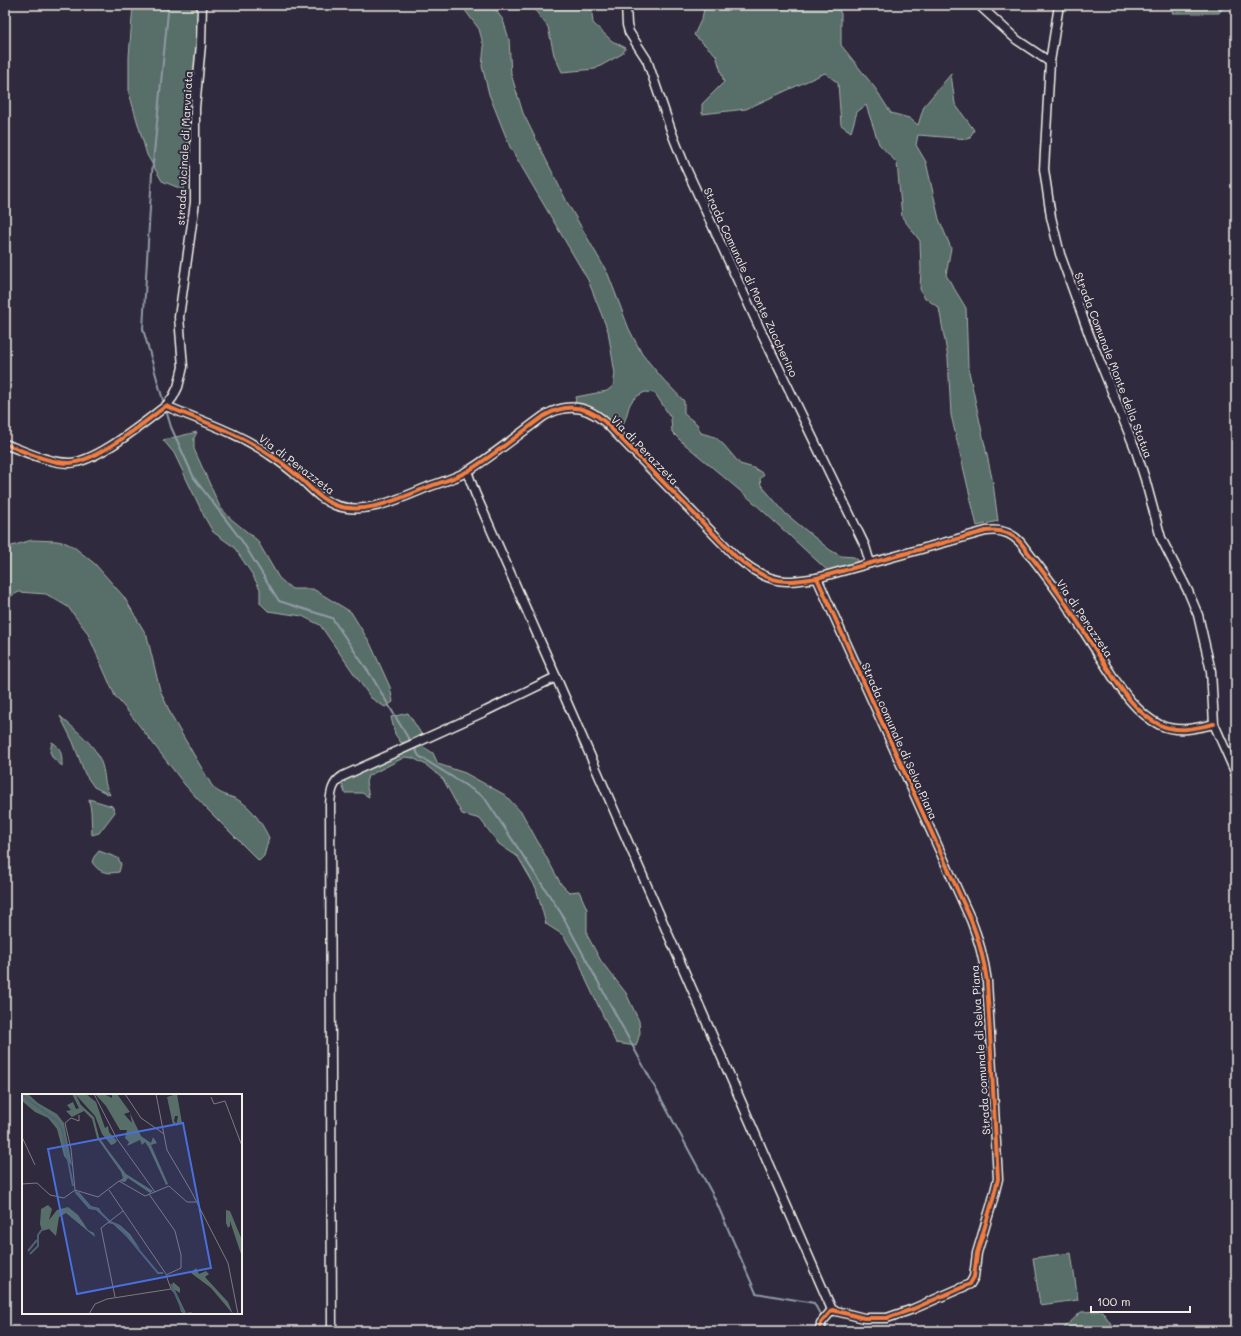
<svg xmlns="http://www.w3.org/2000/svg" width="1241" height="1336" font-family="Mali,sans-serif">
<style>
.green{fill:#586e68;stroke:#a6b0a8}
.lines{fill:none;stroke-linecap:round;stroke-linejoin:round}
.stream{stroke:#909ba5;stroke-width:2}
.street-casing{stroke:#f4f1e8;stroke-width:11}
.street{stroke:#2f2a3d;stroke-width:8}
.cycleway-casing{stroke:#2f2a3d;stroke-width:6}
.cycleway{stroke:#f27e40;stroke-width:4}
.labels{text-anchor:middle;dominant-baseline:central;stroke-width:4;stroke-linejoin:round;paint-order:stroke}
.street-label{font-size:11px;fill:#f4f1e8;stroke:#2f2a3d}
.inset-river{fill:none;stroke:#4d6278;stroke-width:2}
.inset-road{fill:none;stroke:#7e7a81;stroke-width:1}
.view{fill:#486fdb;fill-opacity:0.15;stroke:#486fdb;stroke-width:2}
.inset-edge{fill:none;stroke:#f4f1e8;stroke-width:2}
</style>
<rect width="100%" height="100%" fill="#2f2a3d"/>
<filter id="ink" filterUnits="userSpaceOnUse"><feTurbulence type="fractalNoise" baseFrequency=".025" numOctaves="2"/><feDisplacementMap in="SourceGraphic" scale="8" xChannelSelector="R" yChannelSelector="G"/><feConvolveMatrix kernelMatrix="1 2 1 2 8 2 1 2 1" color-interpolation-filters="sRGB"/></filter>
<g filter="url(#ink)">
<g class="green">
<path d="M133,5H198L197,57L192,95L184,190L162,181L147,155L129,93V57Z"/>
<path d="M461,5H492L503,20L509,39L511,74L523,113L567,202L608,274L629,329L642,354L662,378L684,401V414L697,424L701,433L715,437L724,445L740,464L754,468L764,474L760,479L761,485L786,514L830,550L841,556L854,557L858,560L857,563L828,571L751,500L681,441L672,432L671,418L655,393L645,392C641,394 635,397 632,401C626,409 628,421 620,427L615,426L599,411L575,403L576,397L607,391L613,386L615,374L608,331L588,280L510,147L489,94L482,66L484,47L479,29Z"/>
<path d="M531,5H591L593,23L612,41L626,48L622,54L595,69L562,72L554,55L548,27Z"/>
<path d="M705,5H837L841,14V45L875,88L891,113L909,118L918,125L924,106L951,74L955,104L974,130L969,139L918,135L916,145L926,162L939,219L951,248L946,275L966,308L968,367L993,483L998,521L977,526L951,415L948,358L939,308L924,297L920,289L921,270L920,241L902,217L897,163L879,144L866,105L857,112L851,132L841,125L838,83L825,73L746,109L702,114V104L724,82L716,55L694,35L702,18Z"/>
<path d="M1175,5H1225L1219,13H1172Z"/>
<path d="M197,432L194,438V449L220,507L230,518L257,540L279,578L292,589H313L351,612L370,643L390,687L393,702L385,707L371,698L320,625L302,616L268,611L260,603V589L252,574L234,547L213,532L205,518L174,453L163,440Z"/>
<path d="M32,540L57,541L66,543L74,547L95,564L124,597L147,636L160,690L173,719L211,784C219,797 231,794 243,803C254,811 263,825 269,838L264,856L259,861L207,809L185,785L135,720L115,696L87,632L68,607L46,594L19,592L5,599V548Z"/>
<path d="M408,713L422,735L414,740L401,743L395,734L391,717Z"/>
<path d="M60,716C76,731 96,744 102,765C106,778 103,782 110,795L94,787L85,774L73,742Z"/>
<path d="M52,742C62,747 62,757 62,766L53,758L50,752Z"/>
<path d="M422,746L433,753L438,764L465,773L505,795L522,813L561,884L569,892L579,891L587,909V935L601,961L626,993L639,1021L640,1033L636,1046L616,1043L586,980L579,961L563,935L546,924L536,888L518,857L499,844L480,819L462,814L443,779L426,765L413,758L405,757L368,776L366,782L369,797L362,793H345L342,785L345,779Z"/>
<path d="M89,799L112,806L115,812L99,833L92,835L91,811Z"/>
<path d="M99,851L118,858L121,864L119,872C107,874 99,873 92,862L94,857Z"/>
<path d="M1071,1253L1078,1300L1040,1305L1033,1258Z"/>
<path d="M1102,1311L1116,1331H1061L1081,1312Z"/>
</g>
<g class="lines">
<g class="stream">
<path d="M164,404L143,329L152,173L168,12L167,5"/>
<path d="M166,410L171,427L194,478L242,541L279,601L332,618L372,677L411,743"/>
<path d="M414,747L419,756L484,797L561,913L714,1197L756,1293L814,1303L822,1318"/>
<path d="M825,1324L828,1331"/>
</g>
<g class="street-casing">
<g id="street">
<path d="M626,5L627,25L629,32L647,60L673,136L685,166L760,329L865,546L870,563"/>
<path d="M979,5L1017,40L1050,62"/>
<path d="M1059,5L1050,62L1044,169L1051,217L1060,254L1090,337L1136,451L1145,479L1161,538L1188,591L1198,615L1211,671L1214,724L1236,774"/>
<path d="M166,406L173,397L178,387L183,367L179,317L195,202V108L201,44L202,5"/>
<path d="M5,444C23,451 49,463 69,463C97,462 143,423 166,406C201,421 239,433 270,455C281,462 292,471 301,479C312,489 321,500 335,505C365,516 401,498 428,487C442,482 456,478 468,471C494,455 519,434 544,416C566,403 586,405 605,422L735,556C750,569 769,582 789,581C798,581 808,579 817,578L986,531C999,529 1011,532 1020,542C1034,560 1049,579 1062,598C1075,618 1088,637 1100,657C1116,681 1133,712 1160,725C1178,733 1196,728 1214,724"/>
<path d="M467,471L475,493L556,677L832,1310"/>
<path d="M817,578L971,920C979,940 984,960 987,981L998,1179L992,1203L977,1253L974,1277L970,1284L913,1309L887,1318H864L832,1310L821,1323L820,1331"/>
<path d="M332,1331L330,804C331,792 332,783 343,776L486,711L556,677"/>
</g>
</g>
<use href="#street" class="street"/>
<g class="cycleway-casing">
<g id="cycleway">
<path d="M5,444C23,451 49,463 69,463C97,462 143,423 166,406C201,421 239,433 270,455C281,462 292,471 301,479C312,489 321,500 335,505C365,516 401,498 428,487C442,482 456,478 468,471C494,455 519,434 544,416C566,403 586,405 605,422L735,556C750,569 769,582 789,581C798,581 808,579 817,578L986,531C999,529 1011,532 1020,542C1034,560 1049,579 1062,598C1075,618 1088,637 1100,657C1116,681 1133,712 1160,725C1178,733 1196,728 1214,724"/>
<path d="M817,578L971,920C979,940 984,960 987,981L998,1179L992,1203L977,1253L974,1277L970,1284L913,1309L887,1318H864L832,1310L821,1323L820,1331"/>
</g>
</g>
<use href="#cycleway" class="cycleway"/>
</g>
</g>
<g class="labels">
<g class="street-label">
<text transform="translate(184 148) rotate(-87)">strada vicinale di Marvaiata</text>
<text transform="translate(751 282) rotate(65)">Strada Comunale di Monte Zuccherino</text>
<text transform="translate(1114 365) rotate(69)">Strada Comunale Monte della Statua</text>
<text transform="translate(645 450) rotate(46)">Via di Perazzeta</text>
<text transform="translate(297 464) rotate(37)">Via di Perazzeta</text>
<text transform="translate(1085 618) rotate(56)">Via di Perazzeta</text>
<text transform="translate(900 741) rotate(66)">Strada comunale di Selva Piana</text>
<text transform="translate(980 1050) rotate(-94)">Strada comunale di Selva Piana</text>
</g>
</g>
<g transform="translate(22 1094)">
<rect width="220" height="220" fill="#2f2a3d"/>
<path d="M0,0H6L16,9L35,20L42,29L50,72L42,62L35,35L26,24L13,18L0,7ZM50,0H64L74,8L83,34L86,32L87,38L95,47L92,50L89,51L80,40L73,22L54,1L59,11L72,23L77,43L86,56L104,80L131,97L128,99L106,84L103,88L97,87L101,84L99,78L75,44L70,25L62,17L50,23L44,17L49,16L45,11L51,8L54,15L57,14ZM73,0H82L90,4V0H95L108,18L102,20L110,29L108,19L119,42L129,49L131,43L135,49L129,51L146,90L144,91L127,54L123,48L120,51L118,46L105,52L107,48L103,44L105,36H98L84,12ZM155,0L160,29L154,32L156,22H153L152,27L154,29L151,31L145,3ZM57,98L69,112L77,114L83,124L74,116L67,115L53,99ZM26,111L30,115L27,126L35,116L46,113L56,121L66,136L72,139L73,143L44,119L37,123L34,142L27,135L20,137L18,130L19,115ZM204,116L208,117L220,146V163L208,127V132L206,134L204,129ZM88,127L98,131L108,140L118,155L91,130L86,129L81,134ZM174,174L177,180L184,177L187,180L183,183L206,208L211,220L189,194L169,179ZM151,188L158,194V199L153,196L164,219L170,218L168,220L159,218L155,202L149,196Z" fill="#586e68"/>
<path class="inset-river" d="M0,1L35,27L40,35L51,92M53,97L69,114L75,115L88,128L96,131L136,179H141M6,157L15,146M8,160L16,152V141L21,134M149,190L162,220"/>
<path class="inset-road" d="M72,0L95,45L133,98M103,0L119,24L142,40M134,0L145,56L169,97L206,169L216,220M189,3L192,10L203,7L220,52M0,43L13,71M0,90L15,89L28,101L42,104L53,96L76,103L97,87L123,102L147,92L165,108H174M53,96L49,55L43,29L49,24L57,27V21M87,96L144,180M93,203L79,134L101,117M67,220L73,210L85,205L149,195L144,181L159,174V161L153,137L127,100"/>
<path class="view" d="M161,29L189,174L55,200L26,55Z"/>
<rect width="220" height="220" class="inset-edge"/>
</g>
<rect width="1241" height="1336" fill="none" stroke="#2f2a3d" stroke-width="20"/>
<rect x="10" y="10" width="1221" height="1316" fill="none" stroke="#f4f1e8" stroke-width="1.5" filter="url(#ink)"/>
<path d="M1091 1306v6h99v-6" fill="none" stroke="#f4f1e8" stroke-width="2"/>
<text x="1097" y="1306" font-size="12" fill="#f4f1e8" stroke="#2f2a3d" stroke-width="3" paint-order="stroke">100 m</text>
</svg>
